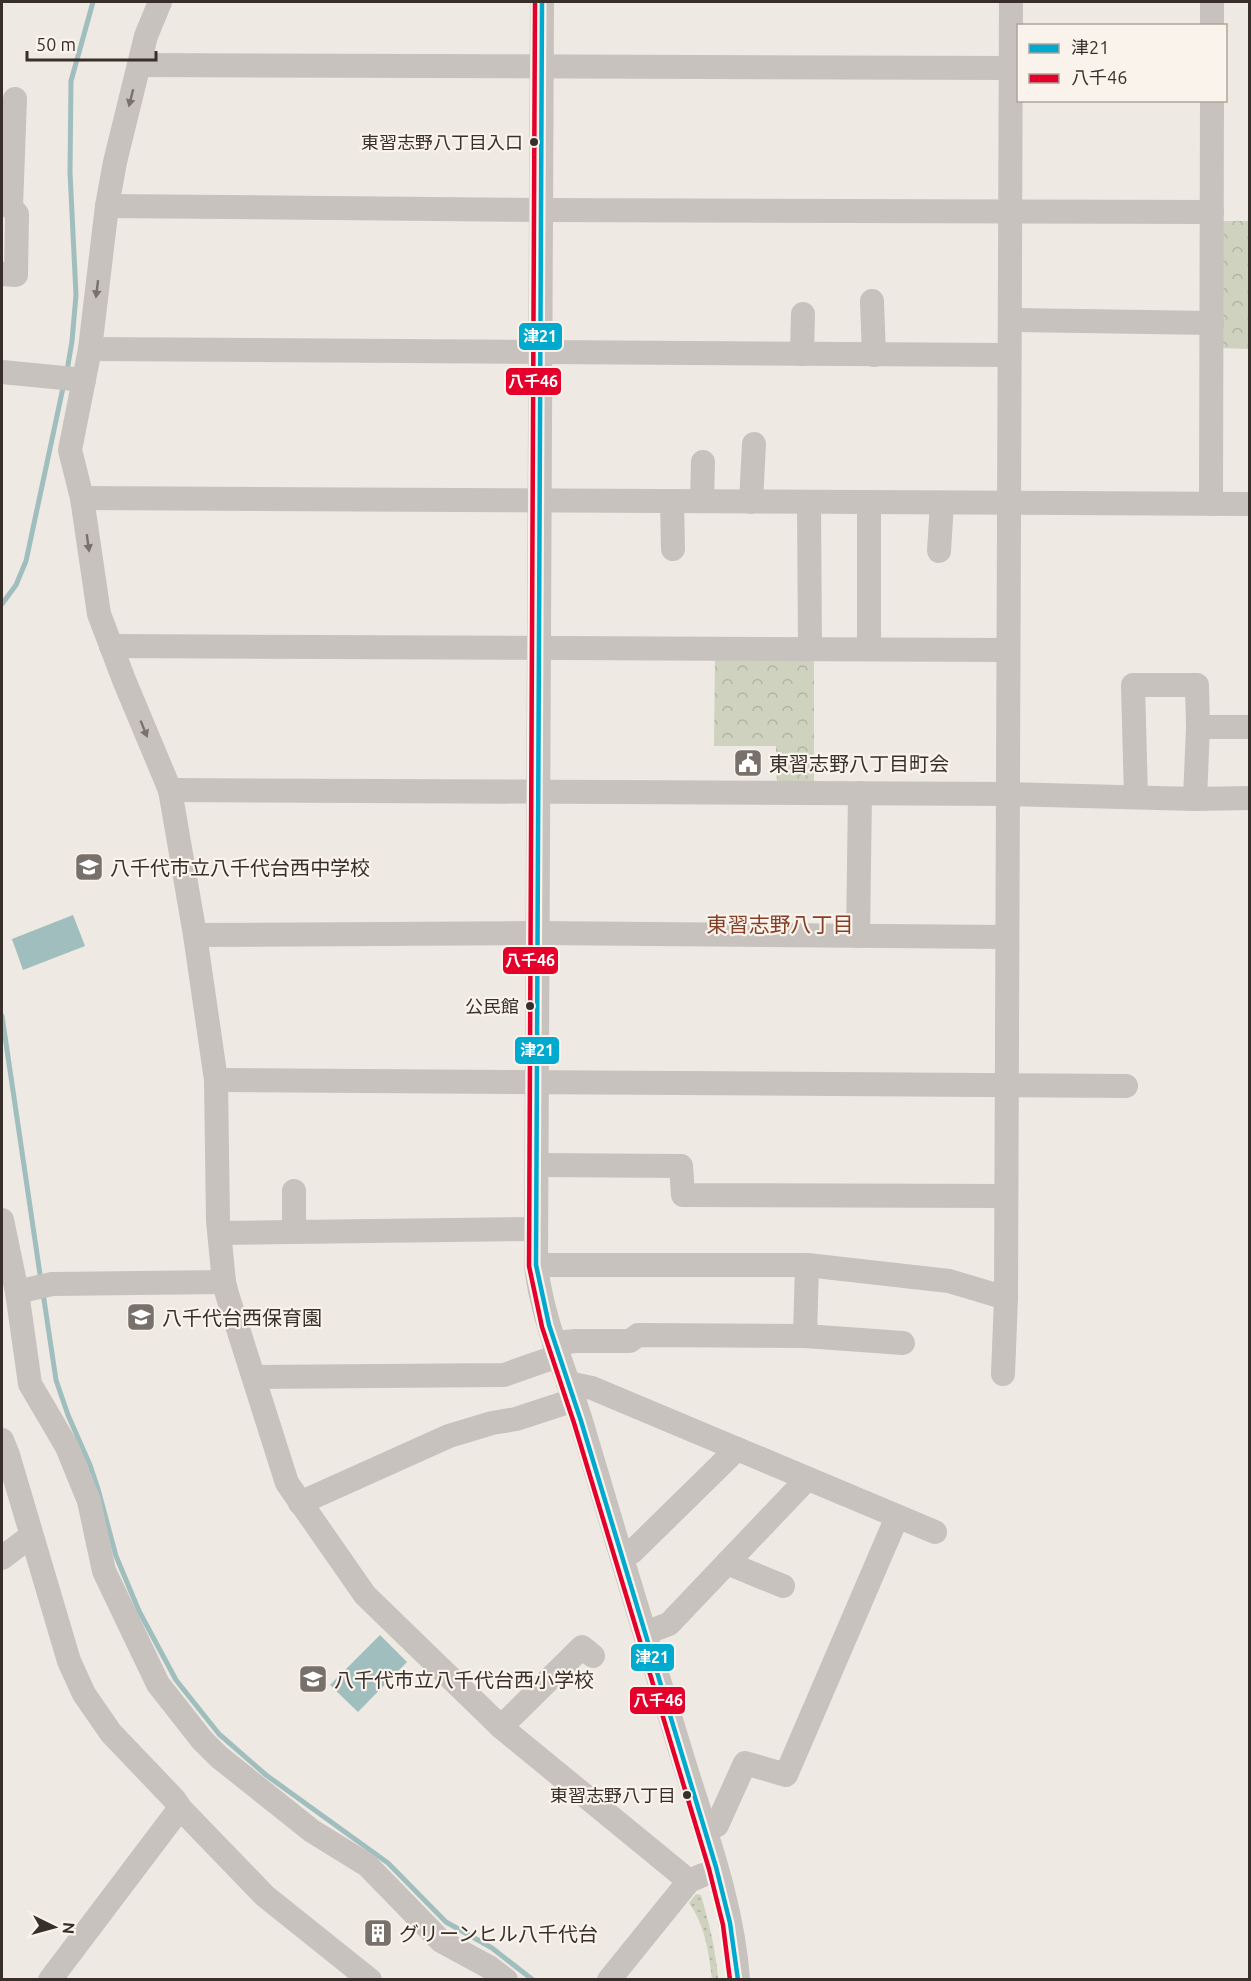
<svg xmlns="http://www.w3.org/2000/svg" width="1251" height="1981" font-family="Ubuntu,'Noto Sans JP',sans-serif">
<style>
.grass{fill:url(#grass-dots)}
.forest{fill:url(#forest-crowns)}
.water{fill:#a1bebe}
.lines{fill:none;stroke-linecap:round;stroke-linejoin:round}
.stream{stroke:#a1bebe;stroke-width:5}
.minor{stroke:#c7c2bd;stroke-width:24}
.bus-1-casing{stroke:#f9f3ec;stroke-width:9}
.bus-2-casing{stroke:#f9f3ec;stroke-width:9}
.bus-1{stroke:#00a9ce;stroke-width:4.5}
.bus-2{stroke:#e4002b;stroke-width:4.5}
.oneway{fill:#78716c}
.bus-dot{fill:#382f2a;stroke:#f9f3ec;stroke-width:2}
.labels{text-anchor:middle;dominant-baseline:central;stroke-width:4.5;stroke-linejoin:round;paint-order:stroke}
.bus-label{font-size:18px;fill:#382f2a;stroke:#f9f3ec;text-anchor:end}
.poi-label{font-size:20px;fill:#382f2a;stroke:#f9f3ec;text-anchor:start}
.neighbourhood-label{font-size:21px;fill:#833f27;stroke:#f9f3ec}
.line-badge{stroke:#f9f3ec;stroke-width:2}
.badge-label{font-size:16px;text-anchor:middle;font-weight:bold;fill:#fff}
</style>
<defs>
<pattern id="grass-dots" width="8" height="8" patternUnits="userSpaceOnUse" patternTransform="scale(1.5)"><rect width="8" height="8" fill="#cfd2be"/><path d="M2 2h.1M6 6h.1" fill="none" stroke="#b2b5a3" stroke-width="1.8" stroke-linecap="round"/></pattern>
<pattern id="forest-crowns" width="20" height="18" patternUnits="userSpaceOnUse" patternTransform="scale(1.5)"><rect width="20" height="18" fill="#cfd2be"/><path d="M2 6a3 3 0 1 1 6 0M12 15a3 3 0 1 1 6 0" fill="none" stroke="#b2b5a3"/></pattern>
</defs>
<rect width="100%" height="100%" fill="#eee9e3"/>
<path class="grass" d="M696,1894L701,1895C709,1923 716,1950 718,1979H712C709,1953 705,1925 689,1903Z"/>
<g class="forest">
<path d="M1218,221H1249V349L1220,348Z"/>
<path d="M715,655H814V787L777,788L776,746H714Z"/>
</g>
<g class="water">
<path d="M73,915L85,946L23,970L12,939Z"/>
<path d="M380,1635L407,1662L358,1712L330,1685Z"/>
</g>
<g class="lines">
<g class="stream">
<path d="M67,371L72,341L76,295L70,172L71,81L93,2"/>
<path d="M2,604L16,585L26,561L64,383"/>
<path d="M2,1016L41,1281"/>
<path d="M43,1293L56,1380L68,1415L90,1465L98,1489L116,1556L139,1611L176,1680L219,1734L266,1775L388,1863L446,1922L492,1948L533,1980"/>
</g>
<g class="minor">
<path d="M160,2L146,36L115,162L107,206L90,349L70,450L82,498L99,614L124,680L170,790L195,935L216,1080L218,1221L224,1282L227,1294L287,1483L365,1595L501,1727L689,1881"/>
<path d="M542,2L536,1265C542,1320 565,1369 581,1421C614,1533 648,1644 682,1756C704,1828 733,1904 738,1980"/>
<path d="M1212,26V2"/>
<path d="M139,65L1011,68"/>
<path d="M107,206L542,210L1212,212"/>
<path d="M2,274L16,275L17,214L11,207L15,99"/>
<path d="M872,301L874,355"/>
<path d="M1010,320L1212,323"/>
<path d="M90,349L1009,355"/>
<path d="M802,354L803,314"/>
<path d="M2,372L84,380"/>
<path d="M82,498L1250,504"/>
<path d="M672,501L673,549"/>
<path d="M702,501L703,462"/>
<path d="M751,502L754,444"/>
<path d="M809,502L810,649"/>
<path d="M1211,504L1212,100"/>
<path d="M939,551L942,503"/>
<path d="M111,646L1008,650"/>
<path d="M869,649V502"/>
<path d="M1198,727H1250"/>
<path d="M170,790L1007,794L1195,799L1250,798"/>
<path d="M1136,797L1133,685H1197L1198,727L1195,799"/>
<path d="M195,935L538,933L1006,937"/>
<path d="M858,936L860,793"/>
<path d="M216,1080L1126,1086"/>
<path d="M537,1165L681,1166L683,1195L1005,1196"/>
<path d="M2,1220L17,1292L30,1384L67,1447L89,1501L104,1571L158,1684L202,1740L219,1757L312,1831L367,1865L441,1941L489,1967L506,1980"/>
<path d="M294,1231V1191"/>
<path d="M220,1233L536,1229"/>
<path d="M536,1265H807L949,1281L1006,1298"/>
<path d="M17,1292L52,1284L224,1282"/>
<path d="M805,1336L807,1265"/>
<path d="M554,1343L576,1341H630L638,1335L805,1336L903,1343"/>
<path d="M1003,1374L1006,1298L1011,2"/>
<path d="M254,1377L504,1375L558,1356"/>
<path d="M568,1383L592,1388L935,1532"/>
<path d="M2,1440L8,1455L69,1661L84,1694L111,1733L174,1799L180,1808L265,1896L370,1980"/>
<path d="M300,1503L449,1436L492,1423L516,1419L574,1400"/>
<path d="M621,1554L632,1552L737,1449"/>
<path d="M2,1558L31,1536"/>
<path d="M727,1563L783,1586"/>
<path d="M645,1633L669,1624L807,1479"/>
<path d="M501,1727L582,1647L593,1656"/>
<path d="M703,1824L717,1825L745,1763L786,1775L897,1517"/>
<path d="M50,1980L180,1808"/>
<path d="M609,1980L689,1881L703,1875"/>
</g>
<g class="bus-1-casing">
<path id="bus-1" d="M542,2L536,1265L549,1325L581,1421L716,1867L730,1923L738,1980"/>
</g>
<g class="bus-2-casing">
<path id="bus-2" d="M535,2L529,1266L542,1327L574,1423L709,1869L723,1925L730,1980"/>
</g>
<use href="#bus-1" class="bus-1"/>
<use href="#bus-2" class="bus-2"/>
</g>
<defs><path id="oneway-solid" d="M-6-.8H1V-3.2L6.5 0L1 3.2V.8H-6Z" transform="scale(1.5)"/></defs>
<g class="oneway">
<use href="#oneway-solid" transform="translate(131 98) rotate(104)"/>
<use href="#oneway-solid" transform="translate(97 289) rotate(97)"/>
<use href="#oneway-solid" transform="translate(88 543) rotate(82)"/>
<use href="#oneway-solid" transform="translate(144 729) rotate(68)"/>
</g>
<defs>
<g id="civic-square" transform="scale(1.5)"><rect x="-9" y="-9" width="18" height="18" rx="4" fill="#78706b" stroke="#f9f3ec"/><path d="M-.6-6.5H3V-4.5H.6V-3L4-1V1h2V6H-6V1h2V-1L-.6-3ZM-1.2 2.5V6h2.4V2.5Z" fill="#fff"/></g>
<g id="school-square" transform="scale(1.5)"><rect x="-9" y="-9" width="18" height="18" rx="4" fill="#78706b" stroke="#f9f3ec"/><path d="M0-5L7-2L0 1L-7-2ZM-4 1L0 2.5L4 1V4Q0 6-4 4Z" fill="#fff"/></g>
<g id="building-square" transform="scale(1.5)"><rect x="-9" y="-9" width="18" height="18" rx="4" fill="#78706b" stroke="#f9f3ec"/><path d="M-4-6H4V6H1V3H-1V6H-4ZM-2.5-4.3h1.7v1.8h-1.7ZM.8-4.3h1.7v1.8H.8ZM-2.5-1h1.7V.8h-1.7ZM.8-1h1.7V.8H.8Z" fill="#fff"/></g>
</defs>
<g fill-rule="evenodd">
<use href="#civic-square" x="748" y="763"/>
<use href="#school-square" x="89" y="867"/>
<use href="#school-square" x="141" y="1317"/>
<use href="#school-square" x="313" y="1679"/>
<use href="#building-square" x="378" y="1933"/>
</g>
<g class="bus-dot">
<circle cx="534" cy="142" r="5"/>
<circle cx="530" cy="1006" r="5"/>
<circle cx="687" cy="1795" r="5"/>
</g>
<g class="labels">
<g class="bus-label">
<text x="523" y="142">東習志野八丁目入口</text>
<text x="519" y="1006">公民館</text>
<text x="676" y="1795">東習志野八丁目</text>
</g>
<g class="poi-label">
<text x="769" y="763">東習志野八丁目町会</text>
<text x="110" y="867">八千代市立八千代台西中学校</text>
<text x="162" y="1317">八千代台西保育園</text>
<text x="334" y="1679">八千代市立八千代台西小学校</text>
<text x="399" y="1933">グリーンヒル八千代台</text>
</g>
<g class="neighbourhood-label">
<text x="780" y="924">東習志野八丁目</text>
</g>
</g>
<g class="line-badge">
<rect x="518" y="322" width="45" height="29" rx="6" fill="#00a9ce"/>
<rect x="505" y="367" width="57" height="29" rx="6" fill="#e4002b"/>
<rect x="502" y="946" width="57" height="29" rx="6" fill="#e4002b"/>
<rect x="514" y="1036" width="46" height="29" rx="6" fill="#00a9ce"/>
<rect x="630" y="1643" width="45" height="29" rx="6" fill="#00a9ce"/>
<rect x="629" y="1686" width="57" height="29" rx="6" fill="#e4002b"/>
</g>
<g class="badge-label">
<text x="540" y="342">津21</text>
<text x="533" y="387">八千46</text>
<text x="530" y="966">八千46</text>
<text x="537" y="1056">津21</text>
<text x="652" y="1663">津21</text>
<text x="658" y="1706">八千46</text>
</g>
<rect width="1251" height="1981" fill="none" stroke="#382f2a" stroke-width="6"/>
<rect x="1017" y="24" width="210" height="78" fill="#f9f3ec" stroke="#aca59e" stroke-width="1.5"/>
<rect x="1029" y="44" width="30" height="9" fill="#00a9ce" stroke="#aca59e" stroke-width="1.5"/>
<text x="1071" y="54" font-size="18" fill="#382f2a">津21</text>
<rect x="1029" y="74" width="30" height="9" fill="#e4002b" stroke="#aca59e" stroke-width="1.5"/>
<text x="1071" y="84" font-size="18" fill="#382f2a">八千46</text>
<g transform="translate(54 1927) rotate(95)" stroke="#f9f3ec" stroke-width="4.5" paint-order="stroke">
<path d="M0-4.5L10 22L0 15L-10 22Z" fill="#382f2a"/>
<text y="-9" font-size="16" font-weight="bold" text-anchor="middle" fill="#382f2a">N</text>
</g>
<path d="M27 51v9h129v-9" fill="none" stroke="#382f2a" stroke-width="3"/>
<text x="36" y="51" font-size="18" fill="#382f2a" stroke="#f9f3ec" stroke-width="4.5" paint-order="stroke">50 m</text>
</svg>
